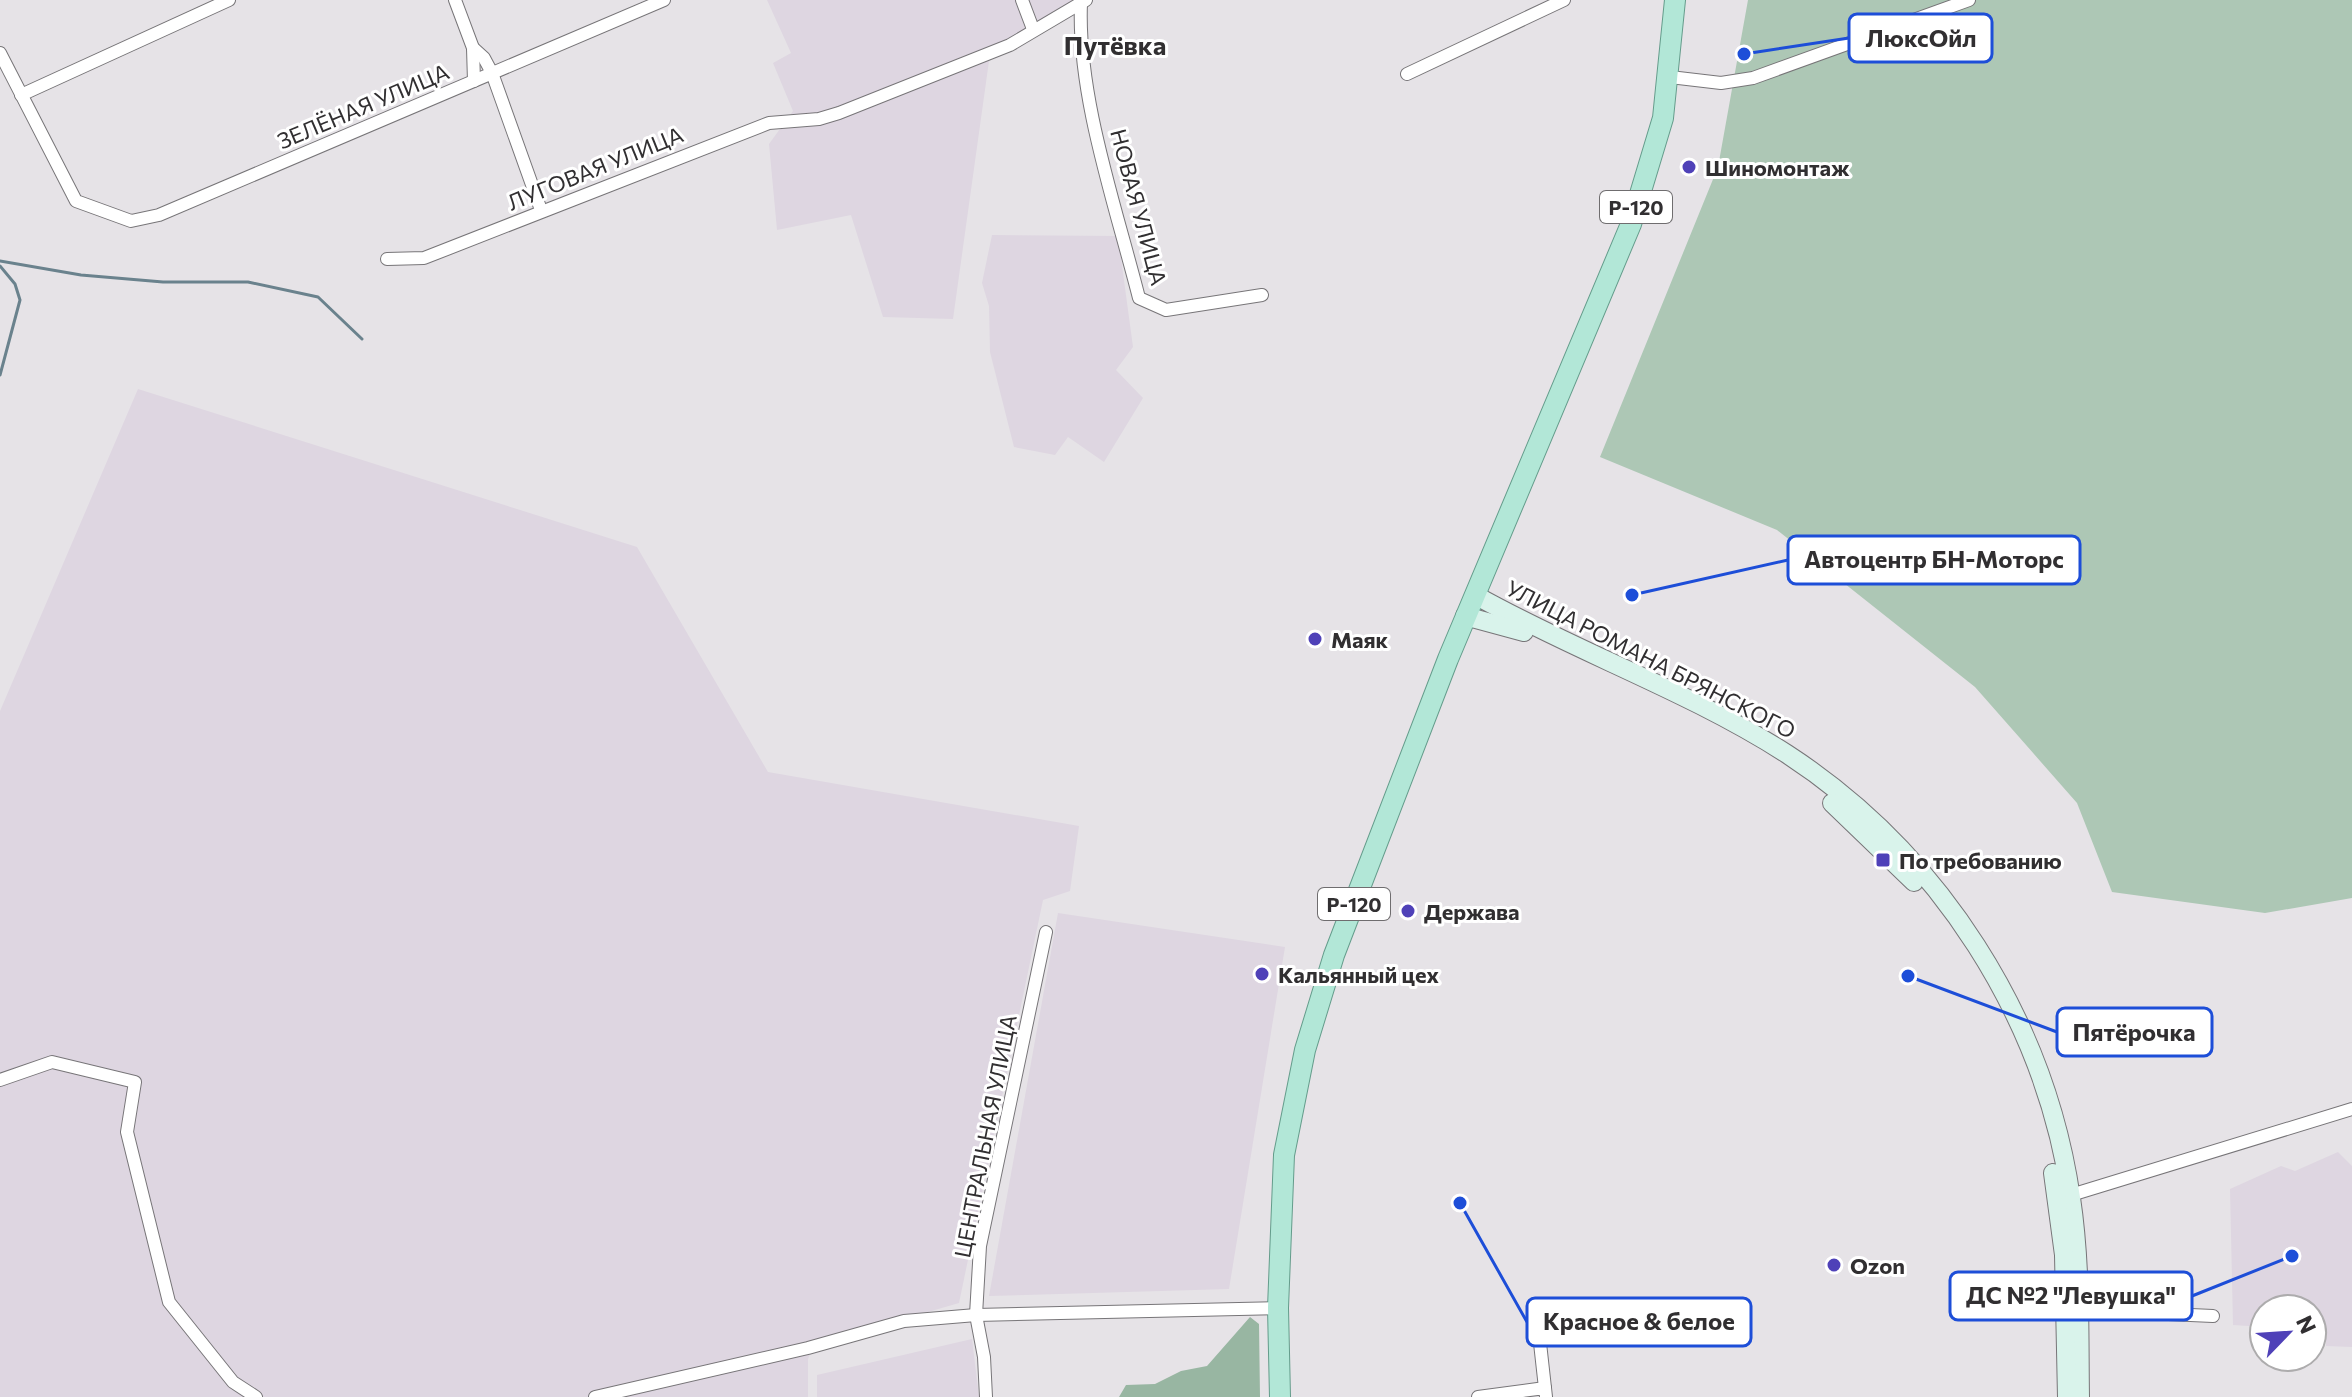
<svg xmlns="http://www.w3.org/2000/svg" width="2352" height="1397" font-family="Commissioner,sans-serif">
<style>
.built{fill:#ded6e1}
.green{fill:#adc7b5}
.forest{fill:#98b6a2}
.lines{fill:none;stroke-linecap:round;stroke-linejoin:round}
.stream{stroke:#6a828d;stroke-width:3}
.street-casing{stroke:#777578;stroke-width:14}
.secondary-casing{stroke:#777578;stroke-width:20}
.primary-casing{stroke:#649c8b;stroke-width:22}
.street{stroke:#fff;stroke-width:12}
.secondary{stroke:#d9f3eb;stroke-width:18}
.primary{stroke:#b2e7d7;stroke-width:20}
.poi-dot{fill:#4f41b8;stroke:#fff;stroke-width:3}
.labels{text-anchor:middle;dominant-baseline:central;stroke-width:6;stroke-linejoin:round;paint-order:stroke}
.shield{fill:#fff;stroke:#6f6d6f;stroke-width:2}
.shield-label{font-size:20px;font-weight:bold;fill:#312f31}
.street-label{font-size:22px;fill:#312f31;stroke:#fff}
.poi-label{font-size:22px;font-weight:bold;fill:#312f31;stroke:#fff;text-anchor:start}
.quarter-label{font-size:26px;font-weight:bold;fill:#312f31;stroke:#fff}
.leader{fill:none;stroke:#1d4ed8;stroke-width:3}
.callout-dot{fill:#1d4ed8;stroke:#fff;stroke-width:3}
.callout{fill:#fff;stroke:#1d4ed8;stroke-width:3}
.callout-label{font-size:24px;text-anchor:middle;font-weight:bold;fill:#312f31}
</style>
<rect width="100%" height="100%" fill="#e6e3e7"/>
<g class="built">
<path d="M767,0H1082L989,61L953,319L883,317L851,215L777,230L769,144L793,111L773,63L791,53Z"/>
<path d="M992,235L1118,236L1133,347L1116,370L1143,398L1104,462L1068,437L1055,455L1014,447L990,352L989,306L982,283Z"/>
<path d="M138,389L637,547L768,772L1079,826L1070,891L1043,900L959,1303L814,1345L808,1359V1397H0V711Z"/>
<path d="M1058,913L1285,947L1229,1289L989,1296Z"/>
<path d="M2338,1152L2352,1166V1347L2326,1346V1331L2312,1330V1309H2264V1327L2233,1325L2230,1189L2281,1166L2295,1171Z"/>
<path d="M972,1339L979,1397H817V1375Z"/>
</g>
<path class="green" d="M1748,0H2352V898L2265,913L2112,892L2077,803L1975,687L1777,530L1600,457L1718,167Z"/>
<path class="forest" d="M1250,1317L1259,1324L1260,1397H1119L1126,1385L1155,1384L1181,1371L1207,1366Z"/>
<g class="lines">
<g class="stream">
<path d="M0,261L81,275L163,282H248L318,297L362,339"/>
<path d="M0,266L15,284L20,300L0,375"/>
</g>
<g class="street-casing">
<g id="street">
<path d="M455,0L473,48L474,81"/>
<path d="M1022,0L1033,29"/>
<path d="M1081,3C1077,96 1116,207 1139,298L1166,310L1262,295"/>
<path d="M473,48L484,58L492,73L541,210"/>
<path d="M0,53L76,201L131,221L159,215L664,0"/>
<path d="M1407,74L1564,0"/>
<path d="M1670,77L1721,83L1753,78L1969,0"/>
<path d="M21,95L229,0"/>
<path d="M387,259L424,258L769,123L819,119L839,113L1010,45L1086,0"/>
<path d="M0,1080L52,1062L135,1082L127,1132L169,1302L233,1382L256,1397"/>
<path d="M2071,1195L2352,1109"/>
<path d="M2079,1310L2213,1316"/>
<path d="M1539,1334L1545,1388"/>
<path d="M595,1397L808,1348L904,1321L976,1315L1278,1308"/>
<path d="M986,1397L984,1357L976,1315L980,1246L1046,932"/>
<path d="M1478,1397L1545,1388L1546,1397"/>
</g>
</g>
<g class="secondary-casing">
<g id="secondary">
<path d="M1475,595C1576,652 1689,691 1787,754C1939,853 2045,1018 2071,1198C2081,1264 2079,1331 2080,1397"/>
<path d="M1465,616L1524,632"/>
<path d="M1832,803L1914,882"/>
<path d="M2053,1173L2064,1255L2067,1397"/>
</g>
</g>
<g class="primary-casing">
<path id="primary" d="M1280,1397L1278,1308L1284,1155L1305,1050L1334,955L1448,659L1631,224L1663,118L1675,0"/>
</g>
<use href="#street" class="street"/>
<use href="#secondary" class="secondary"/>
<use href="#primary" class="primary"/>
</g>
<g class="poi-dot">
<circle cx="1689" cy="167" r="8"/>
<circle cx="1315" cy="639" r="8"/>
<rect x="1875" y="852" width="16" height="16" rx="4"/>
<circle cx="1408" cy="911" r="8"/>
<circle cx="1262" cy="974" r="8"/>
<circle cx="1834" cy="1265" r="8"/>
</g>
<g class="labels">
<g class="shield">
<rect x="1600" y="191" width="72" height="32" rx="6"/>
<rect x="1318" y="888" width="72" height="32" rx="6"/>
</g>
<g class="shield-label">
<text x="1636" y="207">Р-120</text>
<text x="1354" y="904">Р-120</text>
</g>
<g class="street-label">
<text transform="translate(363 106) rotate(-23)">ЗЕЛЁНАЯ УЛИЦА</text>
<text transform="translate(595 168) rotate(-22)">ЛУГОВАЯ УЛИЦА</text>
<text transform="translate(1139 207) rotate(75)">НОВАЯ УЛИЦА</text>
<text transform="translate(1651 659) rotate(27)">УЛИЦА РОМАНА БРЯНСКОГО</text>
<text transform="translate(985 1136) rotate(-79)">ЦЕНТРАЛЬНАЯ УЛИЦА</text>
</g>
<g class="poi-label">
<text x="1705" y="167">Шиномонтаж</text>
<text x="1331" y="639">Маяк</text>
<text x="1899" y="860">По требованию</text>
<text x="1424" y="911">Держава</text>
<text x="1278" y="974">Кальянный цех</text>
<text x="1850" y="1265">Ozon</text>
</g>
<g class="quarter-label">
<text x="1115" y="44">Путёвка</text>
</g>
</g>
<path class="leader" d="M1744 54L1849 38M1632 595L1788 560M1908 976L2057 1032M2292 1256L2192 1296M1460 1203L1527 1322"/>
<g class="callout-dot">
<circle cx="1744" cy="54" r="8"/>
<circle cx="1632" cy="595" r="8"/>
<circle cx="1908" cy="976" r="8"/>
<circle cx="2292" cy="1256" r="8"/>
<circle cx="1460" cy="1203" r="8"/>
</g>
<g class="callout">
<rect x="1849" y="14" width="143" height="48" rx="8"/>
<rect x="1788" y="536" width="292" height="48" rx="8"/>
<rect x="2057" y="1008" width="155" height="48" rx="8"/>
<rect x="1950" y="1272" width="242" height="48" rx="8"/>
<rect x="1527" y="1298" width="224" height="48" rx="8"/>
</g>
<g class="callout-label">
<text x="1921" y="47">ЛюксОйл</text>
<text x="1934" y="568">Автоцентр БН-Моторс</text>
<text x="2134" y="1041">Пятёрочка</text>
<text x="2071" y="1304">ДС №2 "Левушка"</text>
<text x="1639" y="1330">Красное &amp; белое</text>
</g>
<g transform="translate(2288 1333) rotate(65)"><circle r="38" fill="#ffffff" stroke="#adacad" stroke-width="2"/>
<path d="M0-6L14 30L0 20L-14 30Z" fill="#4f41b8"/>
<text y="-12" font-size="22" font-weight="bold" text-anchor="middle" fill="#312f31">N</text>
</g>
</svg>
